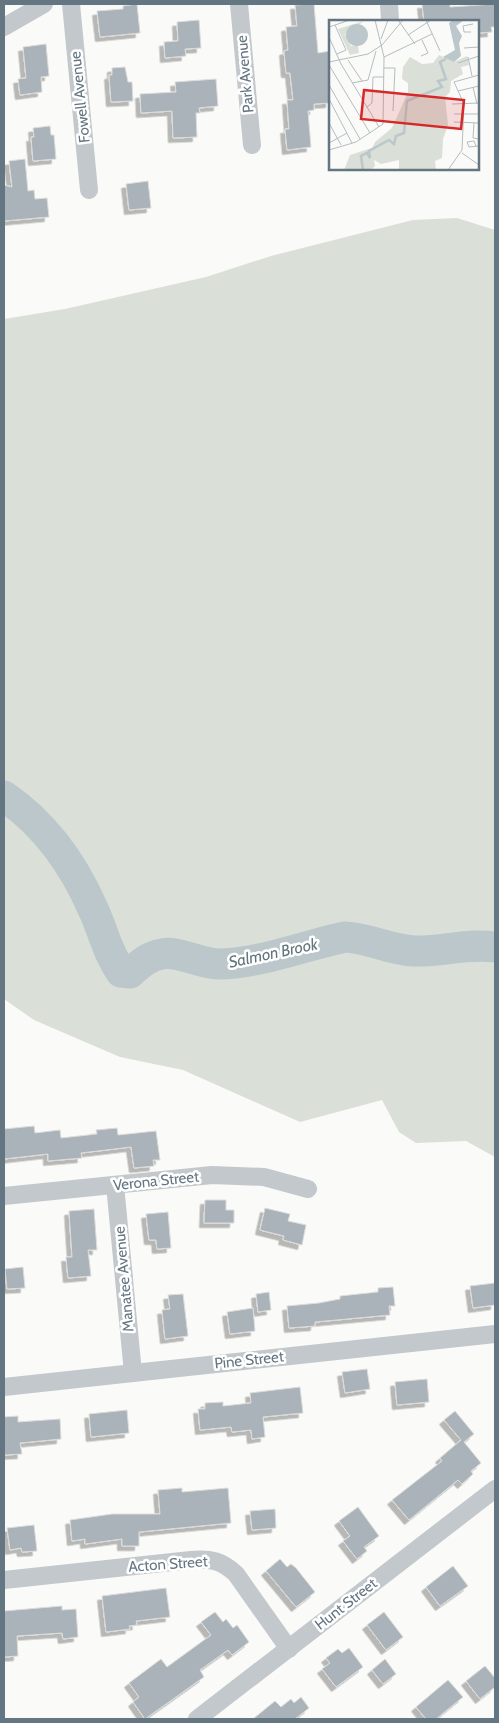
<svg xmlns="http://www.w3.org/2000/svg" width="499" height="1723" font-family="Cabin,sans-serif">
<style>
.green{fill:#dadfd7}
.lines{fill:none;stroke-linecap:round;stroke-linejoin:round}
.river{stroke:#bbc7cb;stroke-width:31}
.building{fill:#aab3b9;stroke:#dcdcda;filter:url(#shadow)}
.minor{stroke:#c3c8cc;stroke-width:18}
.labels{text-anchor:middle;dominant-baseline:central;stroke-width:5;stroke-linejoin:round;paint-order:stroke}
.street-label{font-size:15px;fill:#657683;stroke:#fff}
.water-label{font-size:16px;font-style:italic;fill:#60757c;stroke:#fff}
.inset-river{fill:none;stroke:#bbc7cb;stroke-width:2.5}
.inset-road{fill:none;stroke:#b5bdc2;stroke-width:1}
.view{fill:#d62828;fill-opacity:0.15;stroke:#d62828;stroke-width:2.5}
.inset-edge{fill:none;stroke:#657683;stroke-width:2.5}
</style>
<defs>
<filter id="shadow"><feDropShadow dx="-4.5" dy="4.5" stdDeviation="0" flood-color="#0004"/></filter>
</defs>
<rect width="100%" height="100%" fill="#fafaf8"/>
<path class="green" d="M457,218L495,230V1157L466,1141L416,1143L399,1132L382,1100L300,1122L183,1070L120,1057L34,1020L4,999V319L65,309L206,277L271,256L413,220Z"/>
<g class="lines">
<path class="river" d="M4,796C45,824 73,863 93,909C103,930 107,952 121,972L130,973C140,964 149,956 162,954C179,950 201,965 222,964C260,963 307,945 345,937C369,938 390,950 414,951C442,952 466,943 495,947"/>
</g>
<g class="building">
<path d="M137,4L140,33L100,37L97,11L123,9V6Z"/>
<path d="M314,4L318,53L330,51V103L314,104V110L308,111L311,147L287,150L285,129H289L287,100H293L290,73H286L284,51L288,50L286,27L297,26L295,5Z"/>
<path d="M422,4H450V7L495,4V27H491L492,32L478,33V21H424Z"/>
<path d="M199,20L201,48L185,49L186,56L165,58L164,42L178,41L177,22Z"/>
<path d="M46,44L49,76L41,77L42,92L20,95L18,79L26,78L23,47Z"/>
<path d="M125,67L128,82H132L133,101L111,102L109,75H112V68Z"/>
<path d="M216,79L218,106L199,108L200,113H196L197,137L173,138L172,111L141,113L140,94L176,92L175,82Z"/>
<path d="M50,126L51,135H54L56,159L33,161L31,137H34L33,128Z"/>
<path d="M25,159L28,191L34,190L35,199L47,198L49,217L4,221V185L12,187L9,161Z"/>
<path d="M148,181L151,208L129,210L126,184Z"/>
<path d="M34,1126L35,1133L60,1130L61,1138L97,1134L96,1130L117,1128L118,1135L156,1131L160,1160H153L154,1166L134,1168L131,1147L81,1153L82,1158L48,1161V1154L4,1159V1129Z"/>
<path d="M205,1200H226V1210H234V1223H204Z"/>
<path d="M265,1208L290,1214L288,1221L306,1225L302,1245L283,1240L284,1236L260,1230Z"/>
<path d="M94,1209L97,1250H88L91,1276L68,1278L66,1257H72L69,1211Z"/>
<path d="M168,1212L171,1248L157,1249L156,1240H149L146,1214Z"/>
<path d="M23,1267L25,1288L7,1289L5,1269Z"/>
<path d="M495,1283V1305L473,1308L470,1286Z"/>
<path d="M393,1287L395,1306H389L390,1315L315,1322V1326L289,1328L287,1306L319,1303L340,1299V1296L378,1292V1288Z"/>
<path d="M269,1292L271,1310L258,1312L256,1294Z"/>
<path d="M183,1294L188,1336L165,1339L162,1310L170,1309L168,1295Z"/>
<path d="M253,1308L255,1331L230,1334L227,1312Z"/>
<path d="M367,1369L370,1389L345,1393L342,1372Z"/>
<path d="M427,1379L429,1402L397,1405L395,1382Z"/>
<path d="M300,1387L303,1413L263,1417L265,1437L252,1439L251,1430L232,1432L231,1427L200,1430L198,1409H205V1403L223,1402V1406L251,1403L250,1393Z"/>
<path d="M127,1410L129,1433L91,1437L89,1414Z"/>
<path d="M455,1411L474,1434L464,1442L481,1463L471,1471L473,1474L462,1484L458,1480L409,1520L392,1500L442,1461L440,1458L461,1440L444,1420Z"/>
<path d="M18,1416V1422L60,1419L61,1439L20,1443L22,1454L4,1455V1417Z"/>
<path d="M182,1488V1492L228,1488L231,1523L139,1532V1546H122V1539L85,1544V1539L72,1541L70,1520L112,1514H160L158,1490Z"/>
<path d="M358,1507L379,1536L364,1547L367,1551L357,1559L343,1541L350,1536L339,1521Z"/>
<path d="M275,1509L276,1528L252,1530L250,1511Z"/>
<path d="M34,1525L37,1551L22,1552L21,1548L10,1550L7,1528Z"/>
<path d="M280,1559L287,1567L291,1564L296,1568L315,1592L296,1607L266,1571Z"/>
<path d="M453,1566L468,1586L440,1606L426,1587Z"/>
<path d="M166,1588L170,1617L136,1621L137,1625L129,1626L130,1629L106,1632L102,1596Z"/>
<path d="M62,1606V1610L76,1609L78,1637L63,1639L62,1633L17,1636L18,1656L4,1657V1611Z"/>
<path d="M215,1612L223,1622L226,1619L233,1628L237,1625L249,1642L232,1655L228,1650L200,1670L204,1677L145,1719L133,1702L139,1697L129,1683L161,1659L167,1667L211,1635L201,1622Z"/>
<path d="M384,1612L403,1637L386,1650L367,1625Z"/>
<path d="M349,1648L363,1667L336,1687L322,1669L330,1663L326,1658L338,1649L342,1653Z"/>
<path d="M385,1659L396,1674L383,1684L372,1670Z"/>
<path d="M485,1666L495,1678V1687L480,1699L466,1681Z"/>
<path d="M448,1680L463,1697L436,1719H426L416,1707Z"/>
<path d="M301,1697L309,1708L295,1719H253L275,1701L281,1707L291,1699L294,1703Z"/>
</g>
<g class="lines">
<g class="minor">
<path d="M71,4L89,190"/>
<path d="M239,4L252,145"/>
<path d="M389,4L390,21"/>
<path d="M4,27L44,4"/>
<path d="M115,1185L133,1373"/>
<path d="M4,1196L212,1175L264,1177L308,1189"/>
<path d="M4,1387L495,1334"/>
<path d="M4,1580L191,1560C211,1558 222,1561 236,1574L289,1649"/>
<path d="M197,1719L495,1489"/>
</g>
</g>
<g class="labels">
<g class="street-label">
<text transform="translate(245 74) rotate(-95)">Park Avenue</text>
<text transform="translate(80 97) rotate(-96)">Fowell Avenue</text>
<text transform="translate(156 1181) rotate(-6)">Verona Street</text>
<text transform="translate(124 1279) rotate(-95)">Manatee Avenue</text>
<text transform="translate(249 1360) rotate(-6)">Pine Street</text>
<text transform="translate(168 1564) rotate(-4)">Acton Street</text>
<text transform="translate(346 1604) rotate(-38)">Hunt Street</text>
</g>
<g class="water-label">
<text transform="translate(273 953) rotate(-12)">Salmon Brook</text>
</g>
</g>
<g transform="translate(329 20)">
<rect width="150" height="150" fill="#fafaf8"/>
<path d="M35,1L16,14L22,26L29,25L30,33L21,35L9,9ZM110,35L125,42L138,36L140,45L132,47L134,54L122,61L121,72L116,77L119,105L114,119L113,138L106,141L107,150H70V140L52,144L45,140L46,146L42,150H15L21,135L43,128L46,122L63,108L79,72V63L73,59L74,47L81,37L93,44L104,43Z" fill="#dadfd7"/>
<path d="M124,0H135L127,6L133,16L130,23L132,36L125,42L114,37L126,30L120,3ZM17 15a11 11 0 1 1 22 0a11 11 0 1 1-22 0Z" fill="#bbc7cb"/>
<path class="inset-river" d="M34,150L32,136L38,133L41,138L40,131L60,120L65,124L67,116L75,113L78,81L113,67L109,61L117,59L111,42L117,39"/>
<path class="inset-road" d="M69,0L86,24M97,0L111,31M6,5L17,30L8,34M0,7L21,0M142,12H135L134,6L144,4M79,15L102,0M0,17L12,44L50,107M52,19L59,0M135,28L150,27M92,36L99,33L93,20M55,37L103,14M139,37L143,56M19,40L33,61M0,42L39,34L53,25L74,0M129,43L150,36M0,45L41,113M55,48H66L64,91M23,63L39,60L47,31M0,65L31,119M144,67L148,84M129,71L150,66M0,79L23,123M123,84L150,83M38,87L43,83L44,57H55M125,94H150M125,102L150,103M0,103L12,125M145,103L144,118L150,119M0,123L18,113M147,126L145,121L138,122L140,127L150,126M0,130L27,122L54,104L55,37L46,0M133,133L150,145M119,150L133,130L135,84L125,62L150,55"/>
<path class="view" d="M35,70L135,80L132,109L32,99Z"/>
<rect width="150" height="150" class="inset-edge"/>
</g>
<rect width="499" height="1723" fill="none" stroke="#657683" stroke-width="10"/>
</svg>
